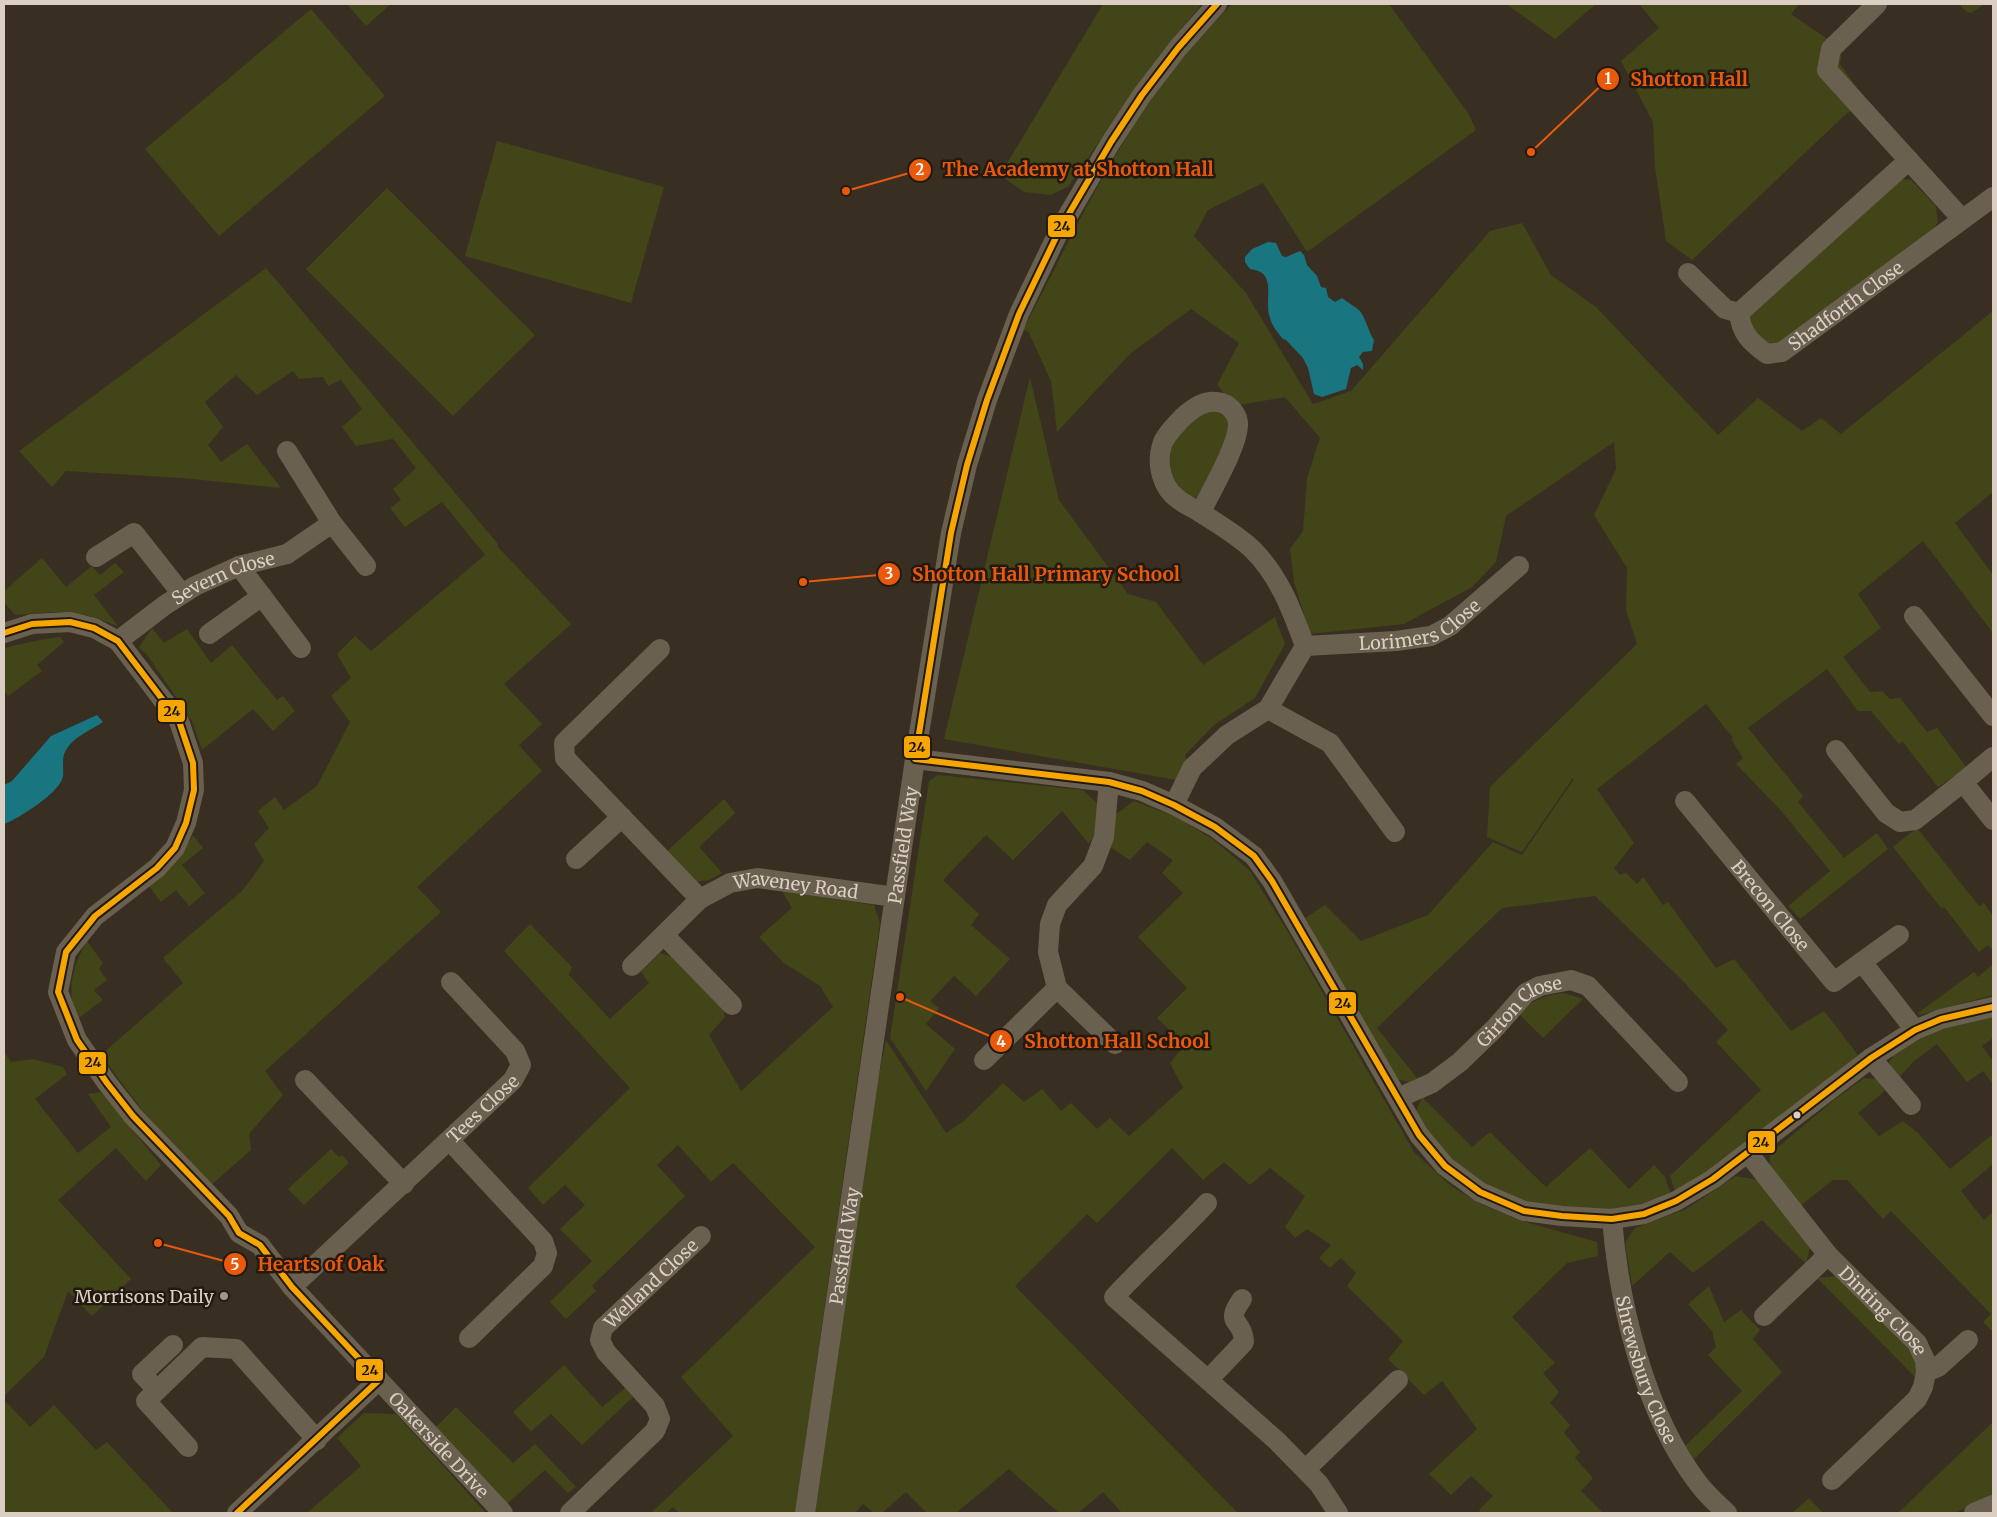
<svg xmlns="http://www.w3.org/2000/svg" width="1997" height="1517" font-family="Merriweather,serif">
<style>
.green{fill:#414517}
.water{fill:#19757f}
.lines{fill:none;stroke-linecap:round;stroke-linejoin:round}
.minor{stroke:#6a604f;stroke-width:20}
.bus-1-casing{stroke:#221a10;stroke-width:10}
.bus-1{stroke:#f7a600;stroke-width:6}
.bus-dot{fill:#dacfc2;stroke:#221a10;stroke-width:2}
.poi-dot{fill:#a1978a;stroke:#221a10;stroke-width:2}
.labels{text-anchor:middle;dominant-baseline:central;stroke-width:5;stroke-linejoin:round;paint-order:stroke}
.street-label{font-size:18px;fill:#dacfc2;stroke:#221a10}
.poi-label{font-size:18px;fill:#dacfc2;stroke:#221a10;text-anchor:end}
.leader{fill:none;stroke:#e8590c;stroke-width:2}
.callout-dot{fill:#e8590c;stroke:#221a10;stroke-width:2}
.mark-label{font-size:15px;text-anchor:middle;font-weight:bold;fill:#fff}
.callout-label{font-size:19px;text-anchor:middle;font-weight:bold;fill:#e8590c;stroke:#221a10;stroke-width:5;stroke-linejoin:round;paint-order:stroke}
.line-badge{stroke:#221a10;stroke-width:2}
.pale-badge-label{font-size:14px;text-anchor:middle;font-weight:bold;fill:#111}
</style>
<rect width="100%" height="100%" fill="#382f22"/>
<g class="green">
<path d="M347,4H391L366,26Z"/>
<path d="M1103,4H1202L1173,39L1121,109L1068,187L1050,195L1024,192L1000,175Z"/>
<path d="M1232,4H1389L1468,113L1476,130L1307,252L1263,183L1208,210L1194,236L1246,293L1313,404L1351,391L1490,231L1522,223L1551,275L1596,307L1718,435L1758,398L1802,431L1821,418L1841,434L1993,311V492L1955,523L1993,575V633L1923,541L1858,594L1881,628L1843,657L1870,692L1882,691L1890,699L1900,698L1927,732L1937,728L1967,768L1938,787L1902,741L1899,744L1871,711H1858L1827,669L1748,728L1803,796L1798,802L1844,858L1877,833L1888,849L1800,919L1788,906L1830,871L1783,813L1736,764L1743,758L1731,739L1733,738L1706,704L1597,789L1634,843L1614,868L1620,875L1626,873L1637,884L1643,877L1663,905L1668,902L1716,968L1734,959L1791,1031L1824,1011L1858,1055L1715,1172L1676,1194L1670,1176L1761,1090L1716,1042L1728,1030L1683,981L1595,896L1502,908L1377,1028L1417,1078L1410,1082L1395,1079L1305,918L1325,905L1361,941L1428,915L1493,842L1522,855L1574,779L1573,778L1522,852L1487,837L1490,787L1637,644L1626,610L1627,568L1594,515L1616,469L1614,442L1506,516L1496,562L1472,587L1404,624L1310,634L1294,582L1290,549L1303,531L1307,478L1320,438L1285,397L1235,406L1217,385L1239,343L1191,309L1131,353L1057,432L1051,381L1028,331L1023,330C1069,243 1110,151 1171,73C1189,49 1211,26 1232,4Z"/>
<path d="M1506,4H1596L1555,39Z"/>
<path d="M1639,4H1799L1791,14L1842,49L1840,64L1865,99L1844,116L1692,260L1666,241L1655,167L1653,122L1621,61L1659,28Z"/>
<path d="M1959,4H1985L1971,13L1967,12Z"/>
<path d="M311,9L385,96L219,236L145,149Z"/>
<path d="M497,141L664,187L631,303L465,256Z"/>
<path d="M1901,179L1911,180L1936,206L1938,222L1931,233L1780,346L1767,348L1755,339L1747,316Z"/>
<path d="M387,188L535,335L453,416L306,269Z"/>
<path d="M266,268L498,544L497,546L571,624L504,684L542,724L519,745L542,771L417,887L441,912L265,1071L283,1095L249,1134L251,1150L210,1186L142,1110L101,1055L183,983L163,958L243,890L264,861L254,844L269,828L258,811L275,797L284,810L317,786L350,722L331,696L351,678L337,654L355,636L371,651L485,555L442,502L405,527L390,508L401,500L393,489L416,468L393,439L356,446L342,427L362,409L341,380L328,386L323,377L299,379L293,371L257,395L236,375L205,402L223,427L208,445L221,462L247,444L281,488L182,478L66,471L52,487L19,451Z"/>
<path d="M1030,377L1059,500L1128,594L1156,602L1203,665L1275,617L1285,644L1255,698L1214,725L1185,755L1194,783L944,739Z"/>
<path d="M1209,409C1220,412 1227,416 1232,428L1199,498L1188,496L1169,478C1169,470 1166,457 1168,449C1173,435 1196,416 1209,409Z"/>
<path d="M42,558L66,587L92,566L100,575L115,563L124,572L94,595L118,626L86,615L55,612L15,615L4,602V591Z"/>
<path d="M152,628L164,643L187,629L211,663L232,645L277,700L283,696L295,711L273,731L253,709L202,750L192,721L148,656L139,647Z"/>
<path d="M60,637L64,642L37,665L42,671L8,696L4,691V648L39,640Z"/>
<path d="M938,775L1083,790L1099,805L1098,828L1089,844L1062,811L1013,860L986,835L943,880L979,914L971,925L1010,959L976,996L954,976L930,1001L939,1008L926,1024L955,1049L926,1091L890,1038L929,781Z"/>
<path d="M724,799L735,813L699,847L722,873L709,880L696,882L665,853Z"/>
<path d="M1134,801L1176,817L1214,840L1250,871L1285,927L1414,1152L1451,1186L1481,1204L1519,1220L1597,1242L1598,1256L1567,1263L1512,1317L1555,1363L1543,1373L1559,1392L1550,1403L1570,1425L1564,1433L1580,1452L1575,1458L1593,1478L1581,1491L1603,1513H1481L1479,1510L1493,1496L1471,1476L1451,1495L1429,1474L1477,1429L1442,1381L1424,1395L1388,1359L1403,1341L1347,1286L1356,1273L1341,1258L1330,1268L1319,1258L1331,1245L1307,1229L1295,1238L1285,1227L1305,1196L1270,1168L1250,1185L1224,1162L1203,1180L1172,1148L1097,1223L1087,1214L1015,1286L1238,1513H1122L1103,1492L1078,1513H1059L1009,1469L956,1513H927L906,1492L882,1513H874L863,1504L855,1513H814L867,1134L886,1040L946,1133L964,1121L1003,1083L1024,1102L1042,1089L1061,1111L1071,1103L1097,1129L1110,1118L1129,1136L1183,1088L1170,1063L1185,1045L1157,1018L1187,988L1138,937L1183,893L1162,873L1173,860L1147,842L1130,860L1108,846L1116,814Z"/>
<path d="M1917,828L1979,906L1984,903L1993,916V951L1988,945L1979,952L1944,907L1942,909L1893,847Z"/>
<path d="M193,835L203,848L182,865L205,893L189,906L176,890L161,902L149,886L177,861Z"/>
<path d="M782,891L874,905L880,923L795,1513H679L673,1507L666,1513H651L733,1436L681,1377L815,1247L733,1163L711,1182L678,1145L657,1165L685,1196L592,1286L596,1291L566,1319L550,1302L592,1261L560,1229L585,1205L565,1185L543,1205L528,1188L630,1088L504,951L530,924L572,967L569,975L610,1019L649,983L641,972L660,953L678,959L723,1006L725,1017L709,1035L741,1091L833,1007L820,986L784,963L759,937L792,908Z"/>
<path d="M87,941L103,963L99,969L107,980L94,990L103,1000L77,1019C66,990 72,967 87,941Z"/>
<path d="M1993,964V995L1920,1015L1918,1013L1974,972L1978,977Z"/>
<path d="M1564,993L1583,999L1543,1038L1518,1013C1533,1000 1544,995 1564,993Z"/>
<path d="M1993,1017V1038L1982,1046L1993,1061V1084L1983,1071L1967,1082L1937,1044L1914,1061L1896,1081L1889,1072V1062L1894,1055L1915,1042L1942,1028Z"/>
<path d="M4,1052L11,1062L33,1059L63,1067L67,1074L35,1099L78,1153L111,1127L88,1094L101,1092L161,1165L146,1181L116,1148L58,1200L131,1279L92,1316L68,1291L44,1357L4,1396Z"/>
<path d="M1864,1078L1877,1079L1885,1091L1858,1113L1879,1136L1903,1121L1918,1133L1950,1169L1993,1134V1164L1961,1191L1984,1220L1993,1212V1332L1983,1322L1991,1314L1891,1211L1883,1219L1847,1180H1833L1800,1206L1770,1165V1154L1834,1100Z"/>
<path d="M1422,1097L1472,1147L1490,1132L1546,1187L1590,1148L1629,1189L1654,1165L1665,1177L1671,1195L1638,1208L1610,1212L1543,1209L1484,1186L1448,1162L1414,1116Z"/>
<path d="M331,1149L339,1157L342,1155L349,1163L304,1205L288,1189Z"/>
<path d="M1736,1176L1758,1180L1810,1248L1806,1264L1762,1220L1693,1273L1670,1252L1632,1286L1625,1242L1635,1228L1686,1209Z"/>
<path d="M1836,1276L1914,1352L1918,1365L1917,1379L1817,1278Z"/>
<path d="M1709,1286L1724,1322L1741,1310L1760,1330L1753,1339L1782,1372L1694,1459L1684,1447L1742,1391L1708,1355L1716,1347L1712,1331L1688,1304Z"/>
<path d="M564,1365L602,1407L625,1388L633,1397L582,1445L551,1414L531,1431L513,1412Z"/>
<path d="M4,1400L30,1427L54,1405L96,1450L107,1442L173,1513H4Z"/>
<path d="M456,1407L513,1463L535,1444L576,1487L568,1493L545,1470L507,1504L436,1427Z"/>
<path d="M364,1413L396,1414L486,1513H307L361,1466L337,1438Z"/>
<path d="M1993,1422V1498L1954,1513H1898Z"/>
<path d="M1809,1498L1823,1513H1792Z"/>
</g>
<g class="water">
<path d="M1268,242L1276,243L1282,256L1286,257L1300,251L1304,255L1307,265L1317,276L1321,287L1326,288L1328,297L1335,302L1342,298C1347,302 1354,306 1359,310C1366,318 1368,331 1374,340L1372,351L1363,352L1359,357L1363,364V370L1357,365L1351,368L1346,389L1322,397L1314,394L1308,368L1303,358L1286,340L1283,339C1278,333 1272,326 1270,318C1263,300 1279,272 1250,269L1245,262V257L1252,249Z"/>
<path d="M97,715L103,722C91,730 73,737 66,750C61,758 64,767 63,776C61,792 18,819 4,824V785L12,781L51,736Z"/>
</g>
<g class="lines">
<g class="minor">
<path d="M1877,4L1831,49L1827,70L1962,219"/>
<path id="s1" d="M1909,160L1739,313C1741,333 1751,343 1767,354L1782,352L1993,197"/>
<path d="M1688,273L1725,309L1739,313"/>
<path d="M287,451L332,523L366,566"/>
<path d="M1201,512C1211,491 1237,447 1238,426C1239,416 1231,406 1222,403C1206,398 1193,408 1182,418C1175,426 1165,435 1162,445C1156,464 1162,488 1178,499C1185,505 1194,508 1201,513C1217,523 1240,537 1253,550C1280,577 1292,611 1305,646"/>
<path d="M96,557L134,533L182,594"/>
<path d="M239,566L301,648"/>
<path d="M1914,616L1993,716"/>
<path id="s2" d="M4,633L32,624L70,622L94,628L118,641L179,721L193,763L194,790L186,823L175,848L157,868L95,916L66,952L58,992L77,1040L107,1083L133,1116L229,1216L239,1233L260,1245L292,1287L503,1513"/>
<path d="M209,634L262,596"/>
<path id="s3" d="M118,641L165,605L195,586L239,566L287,554L332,523"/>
<path d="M660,649L564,743L565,758L700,899"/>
<path id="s4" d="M1268,709L1305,646L1396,641L1431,636L1450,626L1519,566"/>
<path d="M1836,750L1886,813L1900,822L1915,820L1963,782L1993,820"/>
<path d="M915,759L1109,782L1142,791L1174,805L1215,827L1254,856L1272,881L1419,1135L1445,1166L1480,1192L1524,1211L1562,1216L1612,1219L1644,1214L1676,1201L1713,1179L1871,1058L1915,1030L1941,1019L1993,1007"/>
<path d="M1109,782L1104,837L1093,866L1057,905L1050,924L1048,952L1057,988L1115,1044"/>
<path d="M1963,782L1993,757"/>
<path id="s5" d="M1685,801L1834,982L1899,935"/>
<path d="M1174,805L1192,768L1227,735L1268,709L1330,743L1395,832"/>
<path d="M576,859L622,817"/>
<path d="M664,935L732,1005"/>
<path d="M1862,962L1915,1030"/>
<path id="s6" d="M632,966L700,899L730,883L757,878L895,897"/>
<path d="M1871,1058L1911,1105"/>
<path d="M984,1060L1057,988"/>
<path d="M305,1080L404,1184"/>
<path id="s7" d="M1398,1098L1432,1083L1460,1062L1495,1028L1526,993L1540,986L1571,980L1588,986L1678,1082"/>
<path d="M450,1141L543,1241L547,1253L543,1266L469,1338"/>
<path id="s8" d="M1748,1153L1828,1255L1917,1343L1925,1360L1926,1372L1938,1367L1968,1340"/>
<path d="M1207,1203C1177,1235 1144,1265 1114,1297L1277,1441L1319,1484L1338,1513"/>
<path id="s9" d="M1612,1219C1619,1305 1645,1414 1698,1483C1706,1494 1717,1504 1727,1513"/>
<path id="s10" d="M292,1287L513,1080L521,1065L515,1051L451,982"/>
<path d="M1764,1316L1828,1255"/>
<path d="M1208,1380L1244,1342C1243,1317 1223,1326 1242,1299"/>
<path d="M157,1390L142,1374L173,1345"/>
<path d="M188,1447L146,1401L202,1347L236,1349L317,1440"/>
<path d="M1306,1469L1398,1380"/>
<path d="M1832,1480L1917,1399L1923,1387L1926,1372"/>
<path d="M237,1513L379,1380"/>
<path id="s11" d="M570,1513L655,1431L660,1419L655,1406L606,1352L600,1340L603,1328L701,1236"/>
<path id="s12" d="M805,1513L915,759L951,533L967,465L987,400L1019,314L1060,229L1111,142L1142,95L1178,48L1217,4"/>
<path d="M1974,1513L1993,1505"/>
</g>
<g class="bus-1-casing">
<g id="bus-1">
<path d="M1217,4L1178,48L1142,95L1111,142L1060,229L1019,314L987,400L967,465L951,533L915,759L1109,782L1142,791L1174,805L1215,827L1254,856L1272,881L1419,1135L1445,1166L1480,1192L1524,1211L1562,1216L1612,1219L1644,1214L1676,1201L1713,1179L1871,1058L1915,1030L1941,1019L1993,1007"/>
<path d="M4,633L32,624L70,622L94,628L118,641L179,721L193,763L194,790L186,823L175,848L157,868L95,916L66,952L58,992L77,1040L107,1083L133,1116L229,1216L239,1233L260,1245L292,1287L379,1380L237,1513"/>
</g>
</g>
<use href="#bus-1" class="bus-1"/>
</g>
<circle class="bus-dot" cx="1797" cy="1115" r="4.5"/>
<circle class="poi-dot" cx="224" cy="1296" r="5"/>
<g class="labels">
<g class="street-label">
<text stroke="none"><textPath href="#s1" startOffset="374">Shadforth Close</textPath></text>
<text stroke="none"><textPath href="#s3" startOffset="124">Severn Close</textPath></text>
<text stroke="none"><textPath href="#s4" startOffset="192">Lorimers Close</textPath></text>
<text stroke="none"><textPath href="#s12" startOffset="675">Passfield Way</textPath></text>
<text stroke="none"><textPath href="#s6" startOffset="196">Waveney Road</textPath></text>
<text stroke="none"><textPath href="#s5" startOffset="135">Brecon Close</textPath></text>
<text stroke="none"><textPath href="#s7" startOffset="152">Girton Close</textPath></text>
<text stroke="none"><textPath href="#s10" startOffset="261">Tees Close</textPath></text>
<text stroke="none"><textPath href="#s12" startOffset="270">Passfield Way</textPath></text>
<text stroke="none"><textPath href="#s11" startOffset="309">Welland Close</textPath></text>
<text stroke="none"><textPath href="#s8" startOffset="208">Dinting Close</textPath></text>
<text stroke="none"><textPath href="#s9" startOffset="155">Shrewsbury Close</textPath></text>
<text stroke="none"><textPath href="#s2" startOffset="1142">Oakerside Drive</textPath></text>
</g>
<g class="poi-label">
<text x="214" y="1296">Morrisons Daily</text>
</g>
</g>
<path class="leader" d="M1531 152L1608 79M846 191L920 170M803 582L889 574M900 997L1001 1041M158 1243L235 1264"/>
<g class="callout-dot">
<circle cx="1531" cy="152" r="5"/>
<circle cx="846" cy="191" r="5"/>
<circle cx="803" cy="582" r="5"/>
<circle cx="900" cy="997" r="5"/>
<circle cx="158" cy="1243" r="5"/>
<circle cx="1608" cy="79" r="12"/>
<circle cx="920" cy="170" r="12"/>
<circle cx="889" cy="574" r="12"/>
<circle cx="1001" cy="1041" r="12"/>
<circle cx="235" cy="1264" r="12"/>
</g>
<g class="mark-label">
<text x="1608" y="84">1</text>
<text x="920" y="175">2</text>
<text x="889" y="579">3</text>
<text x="1001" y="1047">4</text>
<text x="235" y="1270">5</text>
</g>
<g class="callout-label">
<text x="1689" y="86">Shotton Hall</text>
<text x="1078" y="176">The Academy at Shotton Hall</text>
<text x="1046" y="581">Shotton Hall Primary School</text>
<text x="1117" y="1048">Shotton Hall School</text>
<text x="321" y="1271">Hearts of Oak</text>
</g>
<g class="line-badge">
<rect x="1047" y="214" width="29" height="24" rx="5" fill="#f7a600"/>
<rect x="157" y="699" width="29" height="24" rx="5" fill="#f7a600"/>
<rect x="903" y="735" width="28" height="24" rx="5" fill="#f7a600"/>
<rect x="1328" y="991" width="29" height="24" rx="5" fill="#f7a600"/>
<rect x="78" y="1051" width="29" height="24" rx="5" fill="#f7a600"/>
<rect x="1747" y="1130" width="29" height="24" rx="5" fill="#f7a600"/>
<rect x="355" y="1358" width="29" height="24" rx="5" fill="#f7a600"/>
</g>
<g class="pale-badge-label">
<text x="1062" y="231">24</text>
<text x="172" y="716">24</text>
<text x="917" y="752">24</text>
<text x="1343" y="1008">24</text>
<text x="93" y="1067">24</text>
<text x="1761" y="1147">24</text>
<text x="370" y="1375">24</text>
</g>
<rect width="1997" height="1517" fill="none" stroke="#dacfc2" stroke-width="10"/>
</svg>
